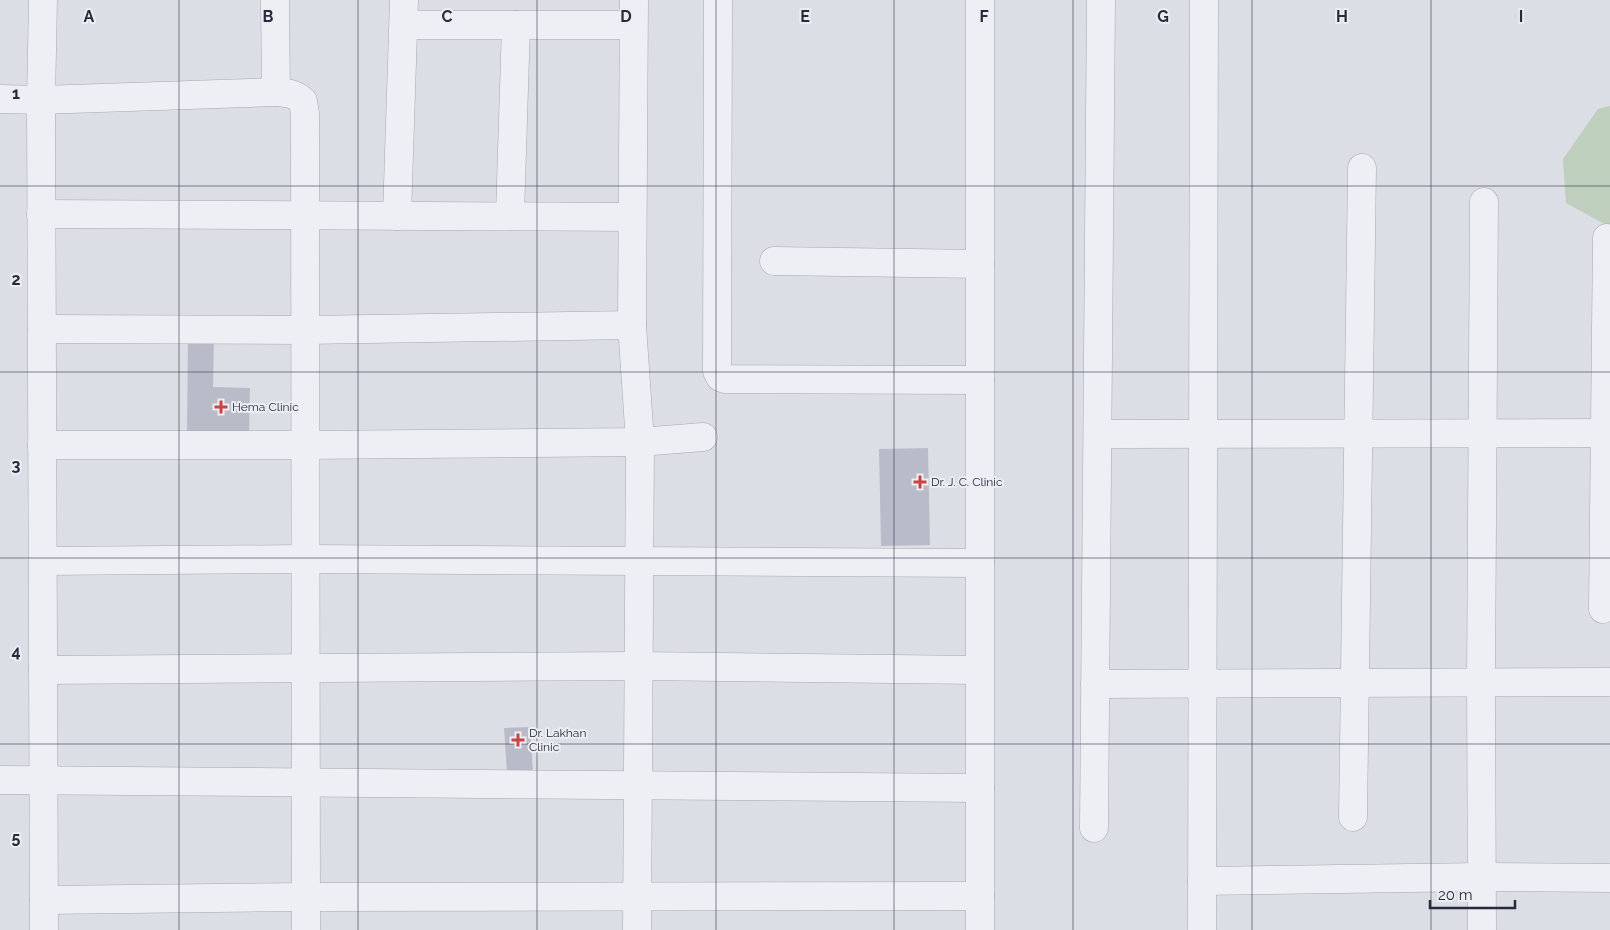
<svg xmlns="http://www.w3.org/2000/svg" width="1610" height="930" font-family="Raleway,sans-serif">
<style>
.green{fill:#becfbd}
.building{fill:#b9bcc8}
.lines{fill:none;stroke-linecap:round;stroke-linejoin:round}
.minor-casing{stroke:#a5a8b2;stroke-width:29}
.minor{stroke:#eeeff4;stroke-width:28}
.grid{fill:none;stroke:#262a3b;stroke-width:1;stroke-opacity:0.55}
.poi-dot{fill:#c94442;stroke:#ebedf3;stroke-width:2}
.labels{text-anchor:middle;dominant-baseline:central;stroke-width:4;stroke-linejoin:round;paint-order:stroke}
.poi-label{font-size:12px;fill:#262a3b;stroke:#ebedf3;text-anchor:start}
.grid-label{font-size:16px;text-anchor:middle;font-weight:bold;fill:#262a3b;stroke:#ebedf3;stroke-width:4;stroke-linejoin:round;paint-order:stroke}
</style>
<rect width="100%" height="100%" fill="#dbdee5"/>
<path class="green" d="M1610,106V227L1566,203L1563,159L1598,109Z"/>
<g class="building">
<path d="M188,338H214L213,387L250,388L249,436L187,435Z"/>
<path d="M928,448L930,545L881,546L879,449Z"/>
<path d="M530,727L533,772L507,773L504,728Z"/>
</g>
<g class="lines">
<g class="minor-casing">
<g id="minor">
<path d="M43,0L41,100L44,930"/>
<path d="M275,0L276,92"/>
<path d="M634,0L632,325L640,442L637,930"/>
<path d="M718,0L717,371L720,377L725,379L980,380"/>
<path d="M404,25H633"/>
<path d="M0,99L41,100L276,92C287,93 294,93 303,101L305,114L306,930"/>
<path d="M41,214L632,217"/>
<path d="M510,215L516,25"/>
<path d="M397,216L404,0"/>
<path d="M774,261L980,264"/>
<path d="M42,329L305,330L632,325"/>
<path d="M1098,434L1610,433"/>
<path d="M42,445H305L640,442L703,437"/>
<path d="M43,561L305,559L980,563"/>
<path d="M1603,609L1607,238"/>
<path d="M43,670L638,666L979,670"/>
<path d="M1095,684L1610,682"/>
<path d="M0,780L980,788"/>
<path d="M1353,817L1362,168"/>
<path d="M1094,828L1101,0"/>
<path d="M1202,881L1482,877L1610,878"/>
<path d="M44,900L306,897L980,896"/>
<path d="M980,930V0"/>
<path d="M1202,930L1204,0"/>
<path d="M1482,930L1481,682L1484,202"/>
</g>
</g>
<use href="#minor" class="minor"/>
</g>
<path class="grid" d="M179,0V930M358,0V930M537,0V930M716,0V930M894,0V930M1073,0V930M1252,0V930M1431,0V930M0,186H1610M0,372H1610M0,558H1610M0,744H1610"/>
<g class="poi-dot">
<path d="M218.5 399.5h5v5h5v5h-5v5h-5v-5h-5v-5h5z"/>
<path d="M917.5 474.5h5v5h5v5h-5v5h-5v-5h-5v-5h5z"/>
<path d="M515.5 732.5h5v5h5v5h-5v5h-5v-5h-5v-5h5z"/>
</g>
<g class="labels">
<g class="poi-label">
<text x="232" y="407">Hema Clinic</text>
<text x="931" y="482">Dr. J. C. Clinic</text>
<text x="529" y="733">Dr. Lakhan<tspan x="529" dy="14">Clinic</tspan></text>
</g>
</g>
<g class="grid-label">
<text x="89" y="22">A</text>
<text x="268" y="22">B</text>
<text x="447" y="22">C</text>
<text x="626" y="22">D</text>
<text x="805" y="22">E</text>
<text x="984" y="22">F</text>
<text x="1163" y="22">G</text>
<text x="1342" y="22">H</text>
<text x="1521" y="22">I</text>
<text x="16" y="99">1</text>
<text x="16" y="285">2</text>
<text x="16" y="471">3</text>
<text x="16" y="657">4</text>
<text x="16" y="843">5</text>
</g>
<path d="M1430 900v8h85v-8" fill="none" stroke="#262a3b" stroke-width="2.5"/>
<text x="1438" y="900" font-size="15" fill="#262a3b" stroke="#ebedf3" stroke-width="4" paint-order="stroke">20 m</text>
</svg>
